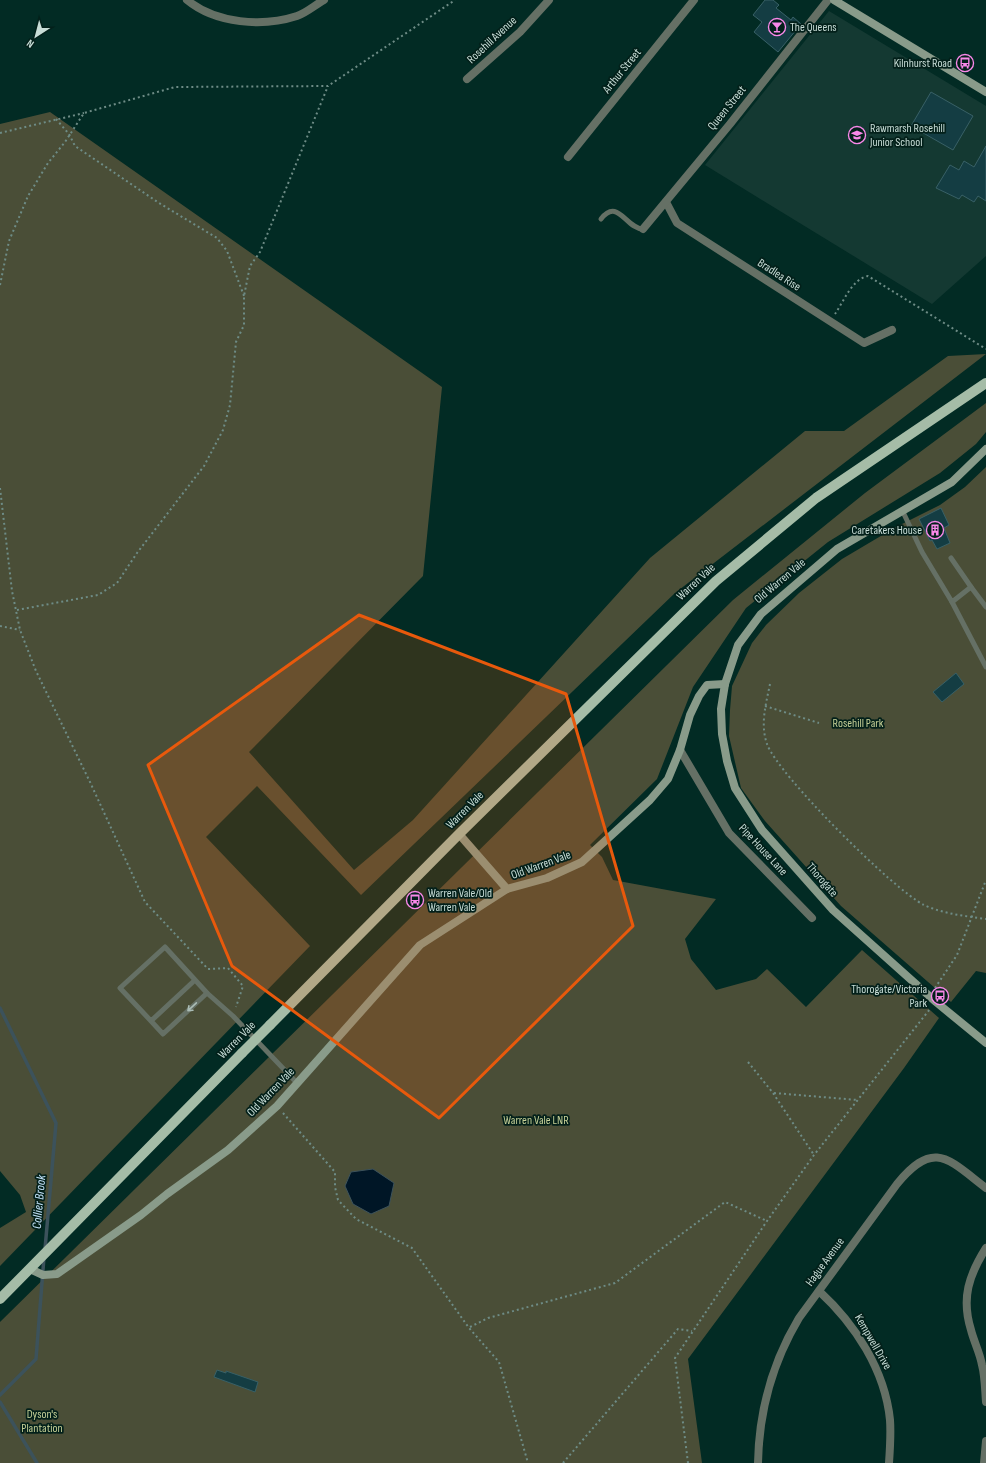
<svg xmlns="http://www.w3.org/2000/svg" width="986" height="1463" font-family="'Sofia Sans Condensed',sans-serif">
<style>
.built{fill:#143932}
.green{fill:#4a4e37}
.water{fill:#001626;stroke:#3c525b}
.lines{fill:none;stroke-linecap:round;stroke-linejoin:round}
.stream{stroke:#3c525b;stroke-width:3.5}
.building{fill:#143d43;stroke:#386066}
.path{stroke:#6e8c86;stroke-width:2;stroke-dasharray:2 3;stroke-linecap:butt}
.lane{stroke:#657065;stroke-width:5}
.street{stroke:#657065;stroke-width:8}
.secondary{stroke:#899b8a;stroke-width:8}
.primary{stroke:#a5bca7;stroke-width:10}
.primary-bridge{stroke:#a5bca7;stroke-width:10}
.oneway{stroke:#aabcb5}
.marked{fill:#e8590c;fill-opacity:0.2;stroke:#e8590c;stroke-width:3;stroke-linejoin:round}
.labels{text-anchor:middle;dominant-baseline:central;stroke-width:3.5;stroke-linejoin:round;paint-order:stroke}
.poi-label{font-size:12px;fill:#c8ddd7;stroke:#03201a;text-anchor:start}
.street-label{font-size:12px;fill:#c8ddd7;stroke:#03201a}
.park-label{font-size:12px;fill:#c6d097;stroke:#03201a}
.water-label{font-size:13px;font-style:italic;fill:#c4e3fa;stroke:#03201a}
</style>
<rect width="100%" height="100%" fill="#022b24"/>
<path class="built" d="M829,11L986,106V256L932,304L705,165Z"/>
<g class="green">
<path d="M50,112L442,387L423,576L249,752L354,870L413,820L650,558L805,431H844L948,356L986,354L675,593L361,895L257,786L206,837L310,946L0,1266V1228L26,1212L20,1195L0,1171V124Z"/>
<path d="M986,403V432L976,444L940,473L828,542L746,608L693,687L657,779L590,845L602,857L613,880L716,899L685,939L691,959L716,990L756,979L767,969L806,1007L862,950L939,1018L904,1068L688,1359L702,1463H0V1322L733,600L865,493Z"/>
<path d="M986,467V973L976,971L951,1002L841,906L765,821L741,788L729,736L730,710L732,686L752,643L766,625L799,593L842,559L896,527L940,505L965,487Z"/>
</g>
<path class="water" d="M373,1169L394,1183L389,1206L371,1214L353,1204L345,1186L351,1172Z"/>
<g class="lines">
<g class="stream">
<path d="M0,1008L56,1123L45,1249"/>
<path d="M0,1395L36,1359L44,1257"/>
<path d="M0,1402L37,1463"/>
</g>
</g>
<g class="building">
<path d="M765,0H773L779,5L776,8L791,20L793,17L801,24L778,52L754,32L762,22L753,15Z"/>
<path d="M931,92L973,116L953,150L911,126Z"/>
<path d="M986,146V201L978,196L974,202L962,195L959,199L936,188L950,165L959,170L964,161L974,167Z"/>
<path d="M941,508L949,525L944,528L950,543L937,549L932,540L930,541L919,519Z"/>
<path d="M956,673L964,684L942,702L933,692Z"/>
<path d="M217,1370L226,1373V1371L258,1382L255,1392L214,1377Z"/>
</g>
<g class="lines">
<g class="path">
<path d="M56,119L69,134L75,146L159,203L217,238L227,251L244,296"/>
<path d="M0,133L84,113"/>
<path d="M0,285L9,241L28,196L48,163L65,142L84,113L175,87L328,86L455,0"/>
<path d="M835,314C844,301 852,279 868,276L986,349"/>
<path d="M0,488L12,591L20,630L36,671L90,782L145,902L208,969L228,968L243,986L236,1007"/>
<path d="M17,610L98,595L117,583L137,553L204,466L223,430L230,405L236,342L244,325V296L250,266L260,252L328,86"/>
<path d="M0,626L20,630"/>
<path d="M770,684C766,704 760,724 767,744C778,775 894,890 924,905C944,914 965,916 986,919"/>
<path d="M765,706L819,723"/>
<path d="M935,988L957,955L986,880"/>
<path d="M748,1062L773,1093L814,1155"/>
<path d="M774,1093L858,1100"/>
<path d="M283,1113L335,1172V1187L338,1200L356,1219L412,1248L469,1328L499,1362L528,1463"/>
<path d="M470,1327L488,1318L615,1283L725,1202L767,1221"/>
<path d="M563,1463L678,1329L692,1331"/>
<path d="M688,1463L675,1358L767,1221L814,1155L930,1009"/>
</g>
<g class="lane">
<path d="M601,219C618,197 626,229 643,229"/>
<path d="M903,512L922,552L952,602L971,587L986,607"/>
<path d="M951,558L971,587"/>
<path d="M952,602L986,667"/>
<path d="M207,993L233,1016L297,1083"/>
<path d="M151,1021L120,988L165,947L207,993L163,1034L151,1021L195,980"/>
</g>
<g class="street">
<path d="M187,0C216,24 263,27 297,16C306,13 315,5 324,0"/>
<path d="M467,79L520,32L549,0"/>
<path d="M568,157L694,0"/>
<path d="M666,202L677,223L864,343L892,330"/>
<path d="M643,229L730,124L828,0"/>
<path d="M680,750L729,833L812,918"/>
<path d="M986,1248C969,1275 961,1298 971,1330C974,1342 980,1353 982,1365C985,1376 985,1390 986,1402"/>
<path d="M819,1291C855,1324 885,1370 890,1420C891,1434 890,1449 889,1463"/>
<path d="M758,1463C759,1411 772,1363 799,1318L897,1184C934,1139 948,1159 986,1188"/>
<path d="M984,1463L986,1441"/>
</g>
<g class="secondary">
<path d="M834,0L986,92"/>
<path d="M986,449L952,482L837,549L761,614L738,645L725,684L721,709L722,734L727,761L735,788L762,830L833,910L936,1002L986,1043"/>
<path d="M459,834L507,889"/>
<path d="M30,1269L43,1275L57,1274L141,1215L167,1194L228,1150L277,1106L420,945L507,889L547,878L582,862L650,800L668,779L680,750L690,715L699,696L707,685L725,684"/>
</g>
<g class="primary">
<path d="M270,1025L459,834L716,581L816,498L986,383"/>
<path d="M0,1299L242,1053"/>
</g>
<path class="primary-bridge" d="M242,1053L270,1025"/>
</g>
<defs><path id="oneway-shaft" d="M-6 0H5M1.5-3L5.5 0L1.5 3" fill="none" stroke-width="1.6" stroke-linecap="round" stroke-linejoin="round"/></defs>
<use class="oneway" href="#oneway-shaft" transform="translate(192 1007) rotate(137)"/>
<path class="marked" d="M359,615L566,694L633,926L439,1118L232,966L148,765Z"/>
<defs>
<g id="bar-ring" transform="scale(0.9)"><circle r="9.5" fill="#03201a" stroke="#f988e9" stroke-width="1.5"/><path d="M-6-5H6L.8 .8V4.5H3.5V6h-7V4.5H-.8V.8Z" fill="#f988e9"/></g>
<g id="bus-ring" transform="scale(0.9)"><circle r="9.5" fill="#03201a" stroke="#f988e9" stroke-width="1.5"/><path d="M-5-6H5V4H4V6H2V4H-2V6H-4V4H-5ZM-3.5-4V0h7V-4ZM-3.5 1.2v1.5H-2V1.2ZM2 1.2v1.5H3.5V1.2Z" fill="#f988e9"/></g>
<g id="school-ring" transform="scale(0.9)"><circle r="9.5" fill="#03201a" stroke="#f988e9" stroke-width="1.5"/><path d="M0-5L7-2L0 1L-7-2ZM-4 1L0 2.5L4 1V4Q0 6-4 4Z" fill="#f988e9"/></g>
<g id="building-ring" transform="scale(0.9)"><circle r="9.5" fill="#03201a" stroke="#f988e9" stroke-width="1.5"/><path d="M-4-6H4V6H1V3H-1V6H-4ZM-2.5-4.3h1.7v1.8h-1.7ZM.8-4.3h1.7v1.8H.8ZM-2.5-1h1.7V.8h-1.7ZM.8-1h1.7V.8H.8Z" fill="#f988e9"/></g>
</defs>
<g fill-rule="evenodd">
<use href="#bar-ring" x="777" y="27"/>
<use href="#bus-ring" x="965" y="63"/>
<use href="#school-ring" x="857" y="135"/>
<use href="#building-ring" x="935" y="530"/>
<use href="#bus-ring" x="415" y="900"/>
<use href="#bus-ring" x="940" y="996"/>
</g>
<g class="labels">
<g class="poi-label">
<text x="790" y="27">The Queens</text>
<text x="952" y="63" text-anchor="end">Kilnhurst Road</text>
<text x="870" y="128">Rawmarsh Rosehill<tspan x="870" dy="14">Junior School</tspan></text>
<text x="922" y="530" text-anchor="end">Caretakers House</text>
<text x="428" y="893">Warren Vale/Old<tspan x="428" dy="14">Warren Vale</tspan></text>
<text x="927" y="989" text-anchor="end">Thorogate/Victoria<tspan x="927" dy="14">Park</tspan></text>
</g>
<g class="street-label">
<text transform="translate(492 40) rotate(-43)">Rosehill Avenue</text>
<text transform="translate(622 71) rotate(-51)">Arthur Street</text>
<text transform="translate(727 108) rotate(-51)">Queen Street</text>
<text transform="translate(779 275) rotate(33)">Bradlea Rise</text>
<text transform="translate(780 581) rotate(-40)">Old Warren Vale</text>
<text transform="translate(696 582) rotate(-43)">Warren Vale</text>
<text transform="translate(465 810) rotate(-45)">Warren Vale</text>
<text transform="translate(763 850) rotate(47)">Pipe House Lane</text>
<text transform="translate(541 865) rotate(-20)">Old Warren Vale</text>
<text transform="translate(822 880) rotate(49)">Thorogate</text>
<text transform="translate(237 1040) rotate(-45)">Warren Vale</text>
<text transform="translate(271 1092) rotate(-46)">Old Warren Vale</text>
<text transform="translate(825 1262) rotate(-54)">Hague Avenue</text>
<text transform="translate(873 1342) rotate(60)">Kempwell Drive</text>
</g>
<g class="park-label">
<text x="858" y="723">Rosehill Park</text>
<text x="536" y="1120">Warren Vale LNR</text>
<text x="42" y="1414">Dyson's<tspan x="42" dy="14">Plantation</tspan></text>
</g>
<g class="water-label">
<text transform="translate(39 1202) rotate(-85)">Collier Brook</text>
</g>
</g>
<g transform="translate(36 36) rotate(216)" stroke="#03201a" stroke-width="3" paint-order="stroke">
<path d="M0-3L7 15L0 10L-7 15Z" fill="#c8ddd7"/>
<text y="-6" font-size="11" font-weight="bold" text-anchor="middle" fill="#c8ddd7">N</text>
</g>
</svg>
